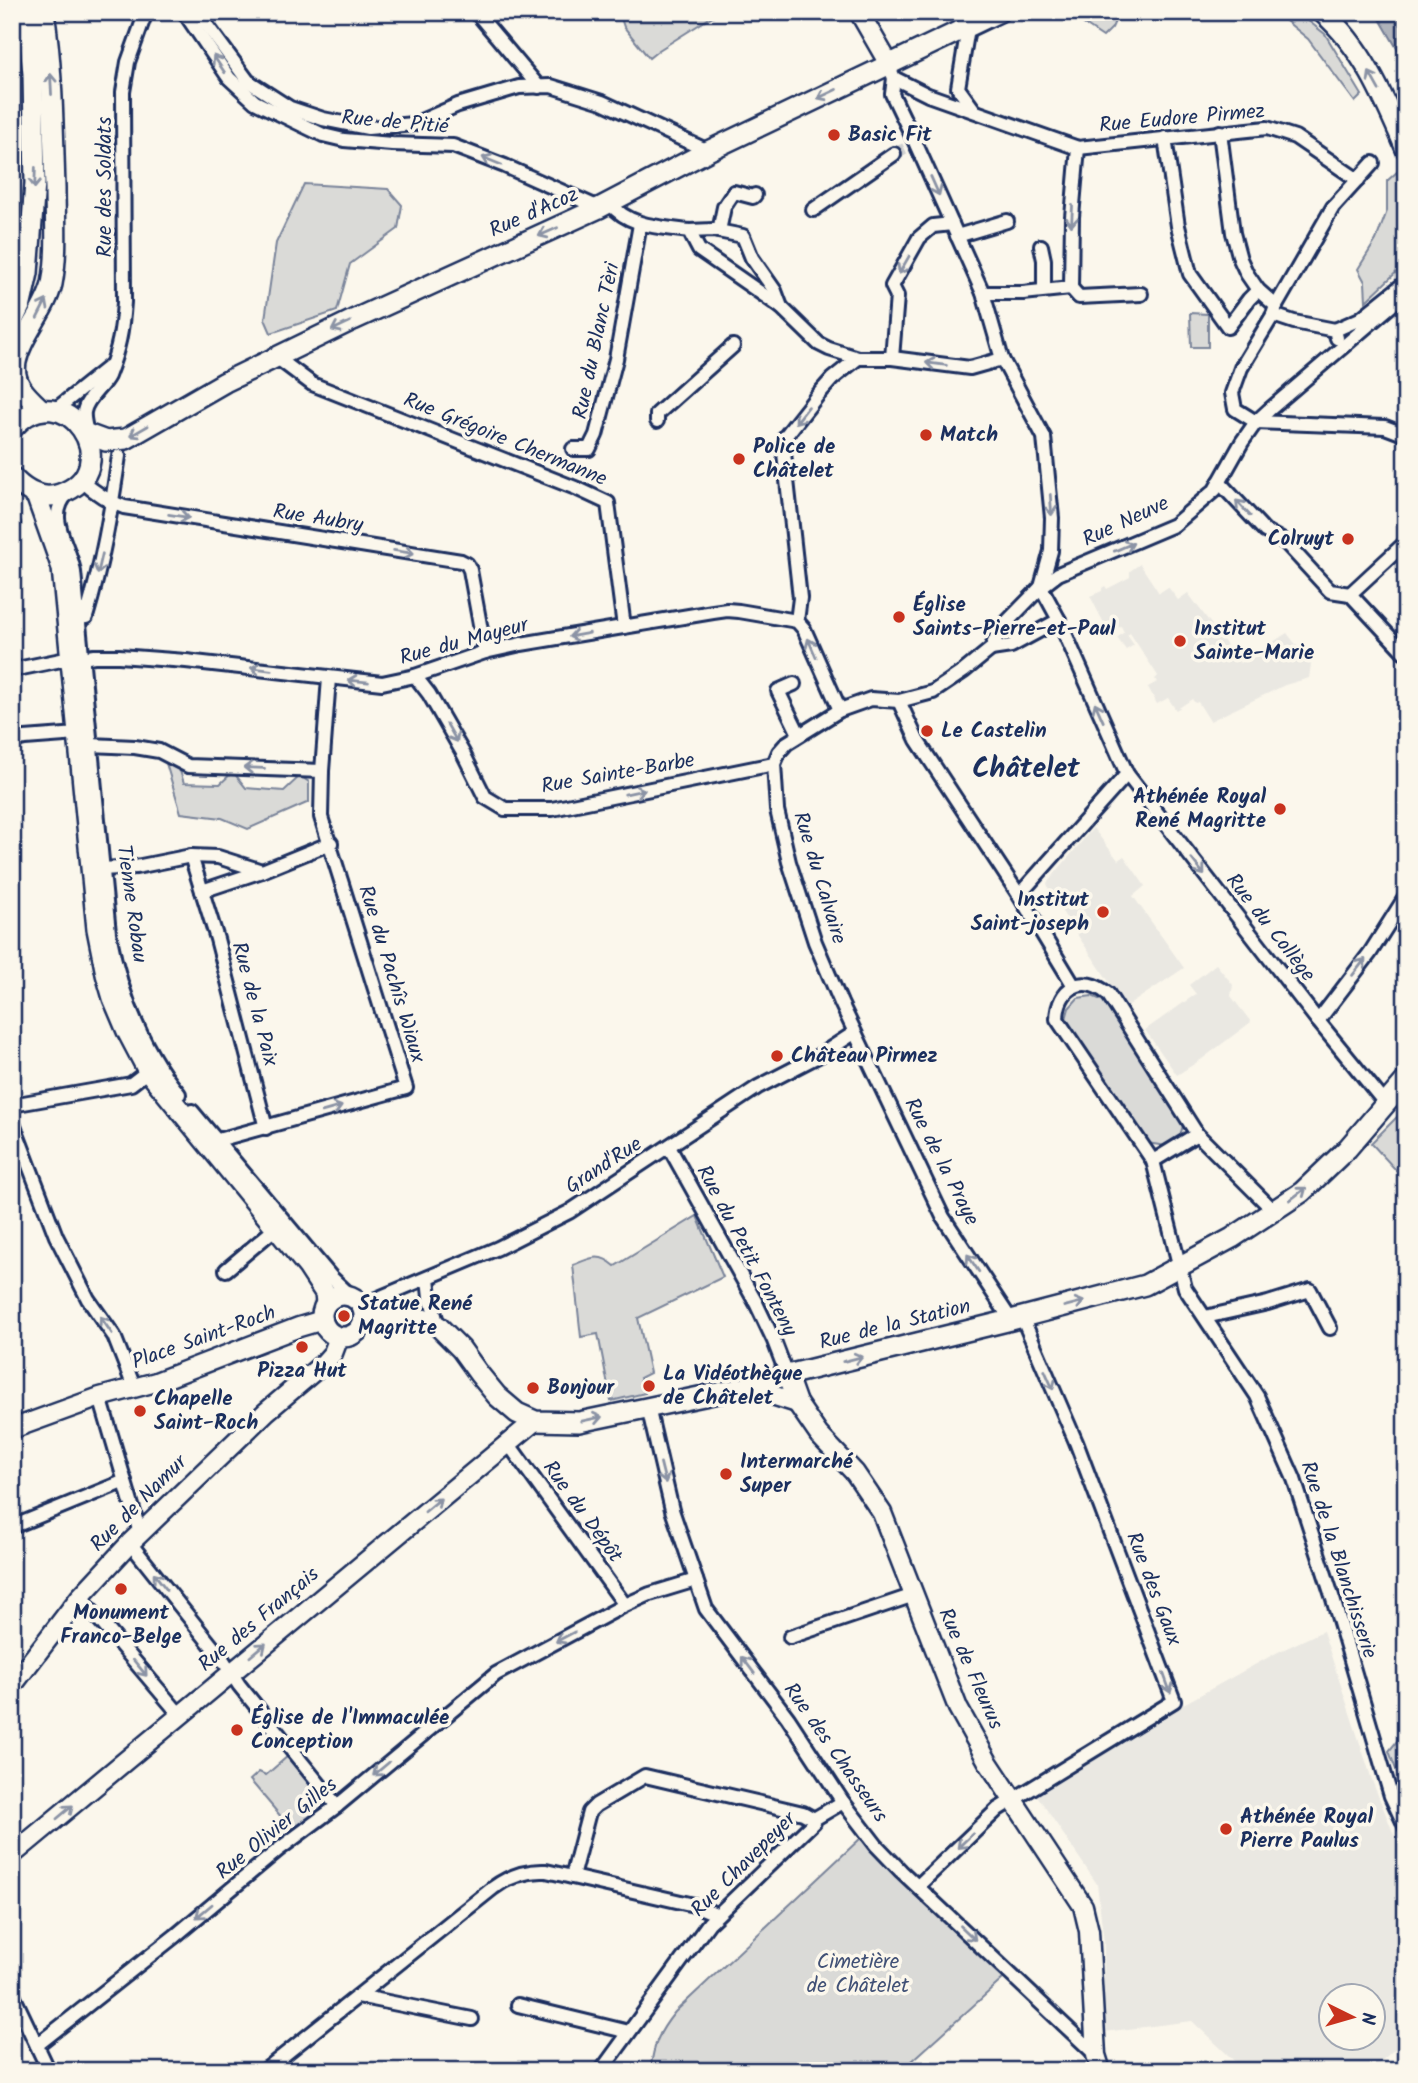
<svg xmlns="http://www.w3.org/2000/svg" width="1418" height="2083" font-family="Kalam,sans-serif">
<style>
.built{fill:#eae8e2;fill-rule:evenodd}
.green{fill:#dadad7;stroke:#7a849a;stroke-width:2}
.water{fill:#afb3bb;stroke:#747e96;stroke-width:2}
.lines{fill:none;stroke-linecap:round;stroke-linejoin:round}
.street-tunnel{stroke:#cecfd0;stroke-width:12;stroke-dasharray:12 6;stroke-linecap:butt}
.street-casing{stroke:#1b2f5e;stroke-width:18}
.secondary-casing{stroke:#1b2f5e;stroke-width:23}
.primary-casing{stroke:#1b2f5e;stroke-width:24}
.street{stroke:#fbf7ec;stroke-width:12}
.secondary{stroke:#fbf7ec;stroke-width:18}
.primary{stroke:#fbf7ec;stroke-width:19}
.oneway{stroke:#8b93a5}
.poi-dot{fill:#c8321e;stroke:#fbf7ec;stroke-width:2.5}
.labels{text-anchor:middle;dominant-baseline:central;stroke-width:7;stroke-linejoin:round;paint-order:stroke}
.street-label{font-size:21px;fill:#1b2f5e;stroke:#fbf7ec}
.poi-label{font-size:21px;font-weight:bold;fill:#1b2f5e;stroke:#fbf7ec;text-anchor:start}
.park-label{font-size:21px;fill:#415176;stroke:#fbf7ec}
.district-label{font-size:28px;font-weight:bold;fill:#1b2f5e;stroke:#fbf7ec}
</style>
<rect width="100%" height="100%" fill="#fbf7ec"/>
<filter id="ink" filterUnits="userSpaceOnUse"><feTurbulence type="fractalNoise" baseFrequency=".0143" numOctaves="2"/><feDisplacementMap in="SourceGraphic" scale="14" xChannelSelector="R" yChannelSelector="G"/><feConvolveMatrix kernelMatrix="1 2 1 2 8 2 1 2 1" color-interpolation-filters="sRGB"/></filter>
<g filter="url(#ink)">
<g class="built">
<path d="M1140,564L1159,593L1168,587L1178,600L1188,593L1240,663L1287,633L1311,664L1309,678L1285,685L1210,721L1198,702L1195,703L1192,699L1176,710L1168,698L1157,704L1148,687L1157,682L1155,679L1158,676L1130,633L1127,635L1134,645L1126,650L1117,638L1124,632L1121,626L1109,633L1090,596L1102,591V588L1105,586L1107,589L1130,577V571Z"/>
<path d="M1093,828L1118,860L1124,856L1145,886L1133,896L1184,968L1126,1007L1050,894L1047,883Z"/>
<path d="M1216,964L1233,985L1231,996L1251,1022L1202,1059L1177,1075L1145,1030L1196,994L1189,985Z"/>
<path d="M1323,1631L1373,1783L1406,1864V2039L1370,2071H1245L1192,2021L1104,2032V1942L1097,1884L1036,1794L1169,1712L1278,1652ZM1330,1996H1372V2038H1330Z"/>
</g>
<g class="green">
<path d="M619,12H719L659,50L649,58L624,27Z"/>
<path d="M1066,12H1119L1112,28L1103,37Z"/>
<path d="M1275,12H1297L1325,34L1362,95L1355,102L1308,39Z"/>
<path d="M1397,172L1406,195V263L1366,301L1365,282L1358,269L1376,240L1387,211V181Z"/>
<path d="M304,184L388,189L402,205L398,229L350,264L337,311L271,333L265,319L276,243Z"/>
<path d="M1190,313L1208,314V347H1191Z"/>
<path d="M165,760L178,765L184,783L220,784L233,772L246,788L284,791L300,776L309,782V802L248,829L222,818L181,813Z"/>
<path d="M1092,996L1106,1002L1184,1122L1180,1136L1166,1146L1147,1143L1066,1019L1069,1008L1078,998Z"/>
<path d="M1406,1108V1181L1371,1143Z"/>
<path d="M697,1216L723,1277L638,1318L650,1373L640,1378L645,1393L611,1401L598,1334L581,1337L573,1265C591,1258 599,1252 615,1266Z"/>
<path d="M1406,1730V1796L1389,1751Z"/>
<path d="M288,1756L326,1804L293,1831L250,1780L259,1772L266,1775Z"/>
<path d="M862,1837L891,1870L1004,1978L901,2071H650C654,2044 658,2033 675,2012Z"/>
</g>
<path class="water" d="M1376,12H1406V64Z"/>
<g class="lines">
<g class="street-tunnel">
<path d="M894,154L911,146"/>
<path d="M1399,637L1406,630"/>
</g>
<g class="street-casing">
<g id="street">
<path d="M184,12L229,78L255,102L323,135L344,140L392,144L453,146L505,166L599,208"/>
<path d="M197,12L248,81L290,108L323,119L368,128L414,124L458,105L519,87L551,86L602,102L708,151"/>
<path d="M476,12L539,87"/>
<path d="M968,28L958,88L974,110"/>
<path d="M891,71L894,78L928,95L1078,148L1267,128L1295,137L1358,180"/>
<path d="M894,78L892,94L916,144L983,293L1002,359L1044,437L1052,518L1051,551L1041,587"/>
<path d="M1220,132L1233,233L1240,259L1247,274L1258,290L1276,306"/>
<path d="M1165,138L1178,226L1190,274L1228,327L1249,299L1258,290"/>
<path d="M610,203C628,227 661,227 689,231L699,250L781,307"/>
<path d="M813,210L894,154"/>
<path d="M689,231L713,230L743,236L752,258L775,291L781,307L819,344L829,349L858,358H892L970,368L1002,359"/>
<path d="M719,231L724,207L734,192L753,197L755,195"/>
<path d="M957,236L1007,221"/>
<path d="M1041,246L1044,260V290"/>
<path d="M1071,288L1072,217L1078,148"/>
<path d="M1071,288L1079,297L1141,294"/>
<path d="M983,293H1023L1071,288"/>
<path d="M1273,315L1294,322L1335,330L1337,338"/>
<path d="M1335,330L1360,319L1406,282"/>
<path d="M276,357L312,384L578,489L608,503L624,627"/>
<path d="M892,358L897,296L892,286L919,238L933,226L952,224"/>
<path d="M55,410L110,366"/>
<path d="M657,421V414L733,346"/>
<path d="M1256,422L1235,409L1232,393L1241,368L1273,315L1276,306L1333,207L1373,163"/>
<path d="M1256,422L1385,427L1406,435"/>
<path d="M87,434C86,427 83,419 84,412C86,398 102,388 108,376C119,348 122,331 124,302L123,92L128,62L146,12"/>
<path d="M573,449H589L596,435L616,359L640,224"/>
<path d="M81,480C94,492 107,501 124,507L461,561L467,564L470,570L485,652"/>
<path d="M1219,482L1265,531L1285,542L1330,591L1350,594"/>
<path d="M68,493C44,517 70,544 74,572L109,933C120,992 140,1047 179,1094"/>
<path d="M12,523L13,524"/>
<path d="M1041,587L1059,620L1127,774L1318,1021L1385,1103"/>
<path d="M1350,594L1406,654"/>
<path d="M1350,594L1406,542"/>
<path d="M78,618L86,617C102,565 111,511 119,456"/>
<path d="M797,621L800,598L784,453V438L817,396L832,379L858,358"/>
<path d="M991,649L1011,646L1059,620"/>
<path d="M82,658L94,656H119L186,661L382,683L415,676L485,652L521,644L713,612L727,610L739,611L797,621L804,629L840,710"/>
<path d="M12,670L71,658"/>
<path d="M415,676L429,694L463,753L485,797L505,809H552L774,764"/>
<path d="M794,684L778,691L799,734"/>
<path d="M899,701L917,740L1019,895L1074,986"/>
<path d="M12,741L25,738L78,734"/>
<path d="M90,745L135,747L159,751L188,766L322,771"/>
<path d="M191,856L217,939L266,1128"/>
<path d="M102,869L136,867L191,856L218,857L262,871"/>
<path d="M202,891L262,871L331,843"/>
<path d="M1019,895L1127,774"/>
<path d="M1318,1021L1370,953L1406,896"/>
<path d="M12,1105L131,1084L148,1071"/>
<path d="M192,1111L332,1278L351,1296"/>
<path d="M12,1121L56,1236L88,1299L114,1336L134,1387"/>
<path d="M1197,1134L1153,1161L1057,1019C1058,988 1082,973 1108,994L1197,1134L1274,1211"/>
<path d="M218,1140L406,1088L321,817L322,771L329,678"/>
<path d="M669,1147L756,1303L774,1341L787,1375"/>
<path d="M1153,1161L1185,1288L1257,1396L1294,1479L1333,1599L1391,1796L1406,1828"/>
<path d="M226,1270L277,1227"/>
<path d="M428,1278L430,1297L438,1326"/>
<path d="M362,1305L498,1248L569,1212L758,1087L822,1054L854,1033"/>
<path d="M1205,1317L1268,1303L1310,1290L1330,1328"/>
<path d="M1011,1320L943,1217L841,1003L815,942L789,862L777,810L774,764L779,752L787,743L840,710L871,699L899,701L933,692L964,671L991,649L1000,629L1041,587L1058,574L1174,525L1215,490L1242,442L1256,422L1269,410L1406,293"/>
<path d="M100,1397L140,1533"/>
<path d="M648,1407L672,1510L706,1609L788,1718L843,1802L876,1845L901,1871L1096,2055"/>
<path d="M508,1443L625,1605"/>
<path d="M12,1527L125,1481"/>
<path d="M130,1543L223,1660L239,1685L337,1806"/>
<path d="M80,1597L180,1715"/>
<path d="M790,1637L914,1595"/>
<path d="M572,1877L589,1812L596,1805L645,1776L803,1813L814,1819"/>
<path d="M918,1886L998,1809L1174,1701L1076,1442L1022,1317"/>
<path d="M12,1993L49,2071"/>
<path d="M358,1996L472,2019"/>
<path d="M518,2005L629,2032"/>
<path d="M37,2045L175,1936L278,1850L337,1806L496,1674L625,1605L650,1594L696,1580"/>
<path d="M264,2071L493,1888C509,1876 525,1870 546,1871L694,1905L716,1914"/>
<path d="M601,2071L709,1923L814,1822V1819L843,1802"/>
</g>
</g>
<g class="secondary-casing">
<g id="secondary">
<path d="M859,12L889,64"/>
<path d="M787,1375L797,1403L819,1435L855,1473L882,1513L958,1708L988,1762L1083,1906L1089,1931L1096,2055L1101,2071"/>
<path d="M747,1387L797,1403"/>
<path d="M12,1429L100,1397L156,1382L299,1327L323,1320"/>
<path d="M12,1686L80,1597L130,1543L266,1412L325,1362L333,1353L339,1337"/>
<path d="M12,1855L535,1421"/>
</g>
</g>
<g class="primary-casing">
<g id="primary">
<path d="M1322,12C1363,47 1385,100 1406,149"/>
<path d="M12,323L21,304L28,273L35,183L33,74L27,12"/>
<path d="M42,410C28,397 12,384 16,362C22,334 45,312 52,284C58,253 55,220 55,188C53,130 53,70 44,12"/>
<path d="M12,429C64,368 130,469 60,494C41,501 25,491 12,477"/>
<path d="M87,434L106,441L126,439L225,382L353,320L599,208L708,151L999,12"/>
<path d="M36,495L62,568L97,929L106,974L113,998L127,1031L148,1071L308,1267L325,1293L326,1303"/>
<circle cx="343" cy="1316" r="21"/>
<path d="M364,1318L406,1316L423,1319L438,1326L461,1349L479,1374L497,1396L517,1413L535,1421L579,1422L747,1387L787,1375L1011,1320L1145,1285L1232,1238L1302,1192L1347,1149L1406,1080"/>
</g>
</g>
<use href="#street" class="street"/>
<use href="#secondary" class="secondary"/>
<use href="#primary" class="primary"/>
</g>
<defs><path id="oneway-shaft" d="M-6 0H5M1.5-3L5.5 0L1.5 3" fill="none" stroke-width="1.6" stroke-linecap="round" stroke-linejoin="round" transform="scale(1.75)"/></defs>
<g class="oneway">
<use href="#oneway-shaft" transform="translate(219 64) rotate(-124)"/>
<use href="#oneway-shaft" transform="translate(1374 81) rotate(-119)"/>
<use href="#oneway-shaft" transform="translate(51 84) rotate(-93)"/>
<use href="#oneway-shaft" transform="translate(827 94) rotate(154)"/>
<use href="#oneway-shaft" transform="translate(492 161) rotate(-158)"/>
<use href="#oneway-shaft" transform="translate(35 178) rotate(92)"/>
<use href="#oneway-shaft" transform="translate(935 186) rotate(66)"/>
<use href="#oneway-shaft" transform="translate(1072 216) rotate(93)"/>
<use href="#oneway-shaft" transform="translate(548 232) rotate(156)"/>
<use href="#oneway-shaft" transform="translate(904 265) rotate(120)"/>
<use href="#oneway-shaft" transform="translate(42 309) rotate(-63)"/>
<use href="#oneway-shaft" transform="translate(341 326) rotate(154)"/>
<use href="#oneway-shaft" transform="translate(936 364) rotate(-173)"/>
<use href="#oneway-shaft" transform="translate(802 415) rotate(128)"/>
<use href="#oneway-shaft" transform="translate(139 431) rotate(150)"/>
<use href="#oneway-shaft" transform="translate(1051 505) rotate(86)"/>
<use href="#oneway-shaft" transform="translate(1243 508) rotate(-133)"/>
<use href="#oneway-shaft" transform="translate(179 516) rotate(9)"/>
<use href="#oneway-shaft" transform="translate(1124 547) rotate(-23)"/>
<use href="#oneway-shaft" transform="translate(404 552) rotate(9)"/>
<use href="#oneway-shaft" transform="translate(100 564) rotate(103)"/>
<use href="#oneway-shaft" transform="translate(579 635) rotate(170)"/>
<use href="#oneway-shaft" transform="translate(812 648) rotate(-113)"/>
<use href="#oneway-shaft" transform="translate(261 669) rotate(-173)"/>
<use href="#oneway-shaft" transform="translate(358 681) rotate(-174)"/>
<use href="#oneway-shaft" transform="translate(1099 712) rotate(-114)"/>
<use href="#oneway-shaft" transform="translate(452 733) rotate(60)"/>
<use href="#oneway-shaft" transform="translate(254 768) rotate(-178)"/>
<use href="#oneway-shaft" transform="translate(635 792) rotate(-12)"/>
<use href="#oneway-shaft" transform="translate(1198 867) rotate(52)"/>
<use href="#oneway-shaft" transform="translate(1359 967) rotate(-52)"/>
<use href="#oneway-shaft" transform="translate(332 1109) rotate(-16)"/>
<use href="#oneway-shaft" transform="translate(1298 1194) rotate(-37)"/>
<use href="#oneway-shaft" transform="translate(973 1263) rotate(-124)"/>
<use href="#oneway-shaft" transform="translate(1074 1304) rotate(-15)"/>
<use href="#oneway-shaft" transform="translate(106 1325) rotate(-125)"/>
<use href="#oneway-shaft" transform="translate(853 1359) rotate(-14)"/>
<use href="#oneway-shaft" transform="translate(1049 1380) rotate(66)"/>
<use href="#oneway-shaft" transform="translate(592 1419) rotate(-12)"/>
<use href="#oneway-shaft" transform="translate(663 1473) rotate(76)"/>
<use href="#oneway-shaft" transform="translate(433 1505) rotate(-40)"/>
<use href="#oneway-shaft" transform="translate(160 1581) rotate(-128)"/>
<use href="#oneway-shaft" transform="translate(565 1637) rotate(152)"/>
<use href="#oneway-shaft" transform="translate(258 1650) rotate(-40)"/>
<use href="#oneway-shaft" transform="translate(748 1665) rotate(-127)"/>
<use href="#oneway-shaft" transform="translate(140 1668) rotate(50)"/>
<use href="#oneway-shaft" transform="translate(1167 1683) rotate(70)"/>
<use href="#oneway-shaft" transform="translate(381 1769) rotate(140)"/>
<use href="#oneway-shaft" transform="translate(65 1812) rotate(-40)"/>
<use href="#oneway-shaft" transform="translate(965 1841) rotate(136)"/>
<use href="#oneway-shaft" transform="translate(204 1911) rotate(140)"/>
<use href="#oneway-shaft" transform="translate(968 1933) rotate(44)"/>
</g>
</g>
<g class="poi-dot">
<circle cx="834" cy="135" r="7"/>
<circle cx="926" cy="435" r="7"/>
<circle cx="739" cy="459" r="7"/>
<circle cx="1348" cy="539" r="7"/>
<circle cx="899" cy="617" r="7"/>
<circle cx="1180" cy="641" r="7"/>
<circle cx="927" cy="731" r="7"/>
<circle cx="1280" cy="809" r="7"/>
<circle cx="1103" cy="912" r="7"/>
<circle cx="777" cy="1056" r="7"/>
<circle cx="344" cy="1316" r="7"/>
<circle cx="302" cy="1347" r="7"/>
<circle cx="649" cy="1386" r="7"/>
<circle cx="533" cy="1388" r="7"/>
<circle cx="140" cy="1411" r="7"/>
<circle cx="726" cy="1474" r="7"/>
<circle cx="121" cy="1589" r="7"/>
<circle cx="237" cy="1730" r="7"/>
<circle cx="1226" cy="1829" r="7"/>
</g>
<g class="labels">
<g class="street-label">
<text transform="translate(1182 119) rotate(-5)">Rue Eudore Pirmez</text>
<text transform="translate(395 123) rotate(5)">Rue de Pitié</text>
<text transform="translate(105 187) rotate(-90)">Rue des Soldats</text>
<text transform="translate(534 213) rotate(-24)">Rue d'Acoz</text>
<text transform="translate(597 341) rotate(-78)">Rue du Blanc Tèri</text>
<text transform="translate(505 440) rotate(22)">Rue Grégoire Chermanne</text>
<text transform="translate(318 519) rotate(9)">Rue Aubry</text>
<text transform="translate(1126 522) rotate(-25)">Rue Neuve</text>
<text transform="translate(464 642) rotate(-15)">Rue du Mayeur</text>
<text transform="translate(618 774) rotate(-10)">Rue Sainte-Barbe</text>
<text transform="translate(819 878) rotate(73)">Rue du Calvaire</text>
<text transform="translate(131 904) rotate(82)">Tienne Robau</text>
<text transform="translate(1270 928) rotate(52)">Rue du Collège</text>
<text transform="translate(391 974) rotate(73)">Rue du Pachîs Wiaux</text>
<text transform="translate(254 1004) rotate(75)">Rue de la Paix</text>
<text transform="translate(941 1162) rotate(63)">Rue de la Praye</text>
<text transform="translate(604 1166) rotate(-33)">Grand'Rue</text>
<text transform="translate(746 1251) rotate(62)">Rue du Petit Fonteny</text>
<text transform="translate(895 1325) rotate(-14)">Rue de la Station</text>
<text transform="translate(204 1338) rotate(-20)">Place Saint-Roch</text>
<text transform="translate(139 1504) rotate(-45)">Rue de Namur</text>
<text transform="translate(582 1512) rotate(54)">Rue du Dépôt</text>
<text transform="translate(1338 1560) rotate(72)">Rue de la Blanchisserie</text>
<text transform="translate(1153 1589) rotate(69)">Rue des Gaux</text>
<text transform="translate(259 1620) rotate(-40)">Rue des Français</text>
<text transform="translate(970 1669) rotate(66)">Rue de Fleurus</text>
<text transform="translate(835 1753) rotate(55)">Rue des Chasseurs</text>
<text transform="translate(277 1829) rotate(-39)">Rue Olivier Gilles</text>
<text transform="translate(744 1865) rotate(-45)">Rue Chavepeyer</text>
</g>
<g class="poi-label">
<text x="848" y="135">Basic Fit</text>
<text x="940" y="435">Match</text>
<text x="753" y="447">Police de<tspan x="753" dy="24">Châtelet</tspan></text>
<text x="1334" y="539" text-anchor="end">Colruyt</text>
<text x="913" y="605">Église<tspan x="913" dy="24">Saints-Pierre-et-Paul</tspan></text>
<text x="1194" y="629">Institut<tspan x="1194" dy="24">Sainte-Marie</tspan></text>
<text x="941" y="731">Le Castelin</text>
<text x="1266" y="797" text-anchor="end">Athénée Royal<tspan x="1266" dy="24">René Magritte</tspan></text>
<text x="1089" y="900" text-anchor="end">Institut<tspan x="1089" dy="24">Saint-joseph</tspan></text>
<text x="791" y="1056">Château Pirmez</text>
<text x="358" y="1304">Statue René<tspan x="358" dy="24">Magritte</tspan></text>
<text x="302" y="1371" text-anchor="middle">Pizza Hut</text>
<text x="663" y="1374">La Vidéothèque<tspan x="663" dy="24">de Châtelet</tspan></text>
<text x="547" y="1388">Bonjour</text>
<text x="154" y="1399">Chapelle<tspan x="154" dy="24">Saint-Roch</tspan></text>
<text x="740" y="1462">Intermarché<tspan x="740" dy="24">Super</tspan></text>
<text x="121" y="1613" text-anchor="middle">Monument<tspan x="121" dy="24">Franco-Belge</tspan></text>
<text x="251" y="1718">Église de l'Immaculée<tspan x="251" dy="24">Conception</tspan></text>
<text x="1240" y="1817">Athénée Royal<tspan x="1240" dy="24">Pierre Paulus</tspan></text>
</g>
<g class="park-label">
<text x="858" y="1962">Cimetière<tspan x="858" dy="24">de Châtelet</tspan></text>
</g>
<g class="district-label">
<text x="1026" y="769">Châtelet</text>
</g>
</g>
<rect width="1418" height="2083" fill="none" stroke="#fbf7ec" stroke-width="42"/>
<rect x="21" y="21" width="1376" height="2041" fill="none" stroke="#1b2f5e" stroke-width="2.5" filter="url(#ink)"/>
<g transform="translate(1352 2017) rotate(95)"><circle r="33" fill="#fbf7ec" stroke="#a1a7b3" stroke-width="2"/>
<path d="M0-5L12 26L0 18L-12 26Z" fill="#c8321e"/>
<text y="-10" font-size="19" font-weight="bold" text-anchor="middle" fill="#1b2f5e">N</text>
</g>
</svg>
